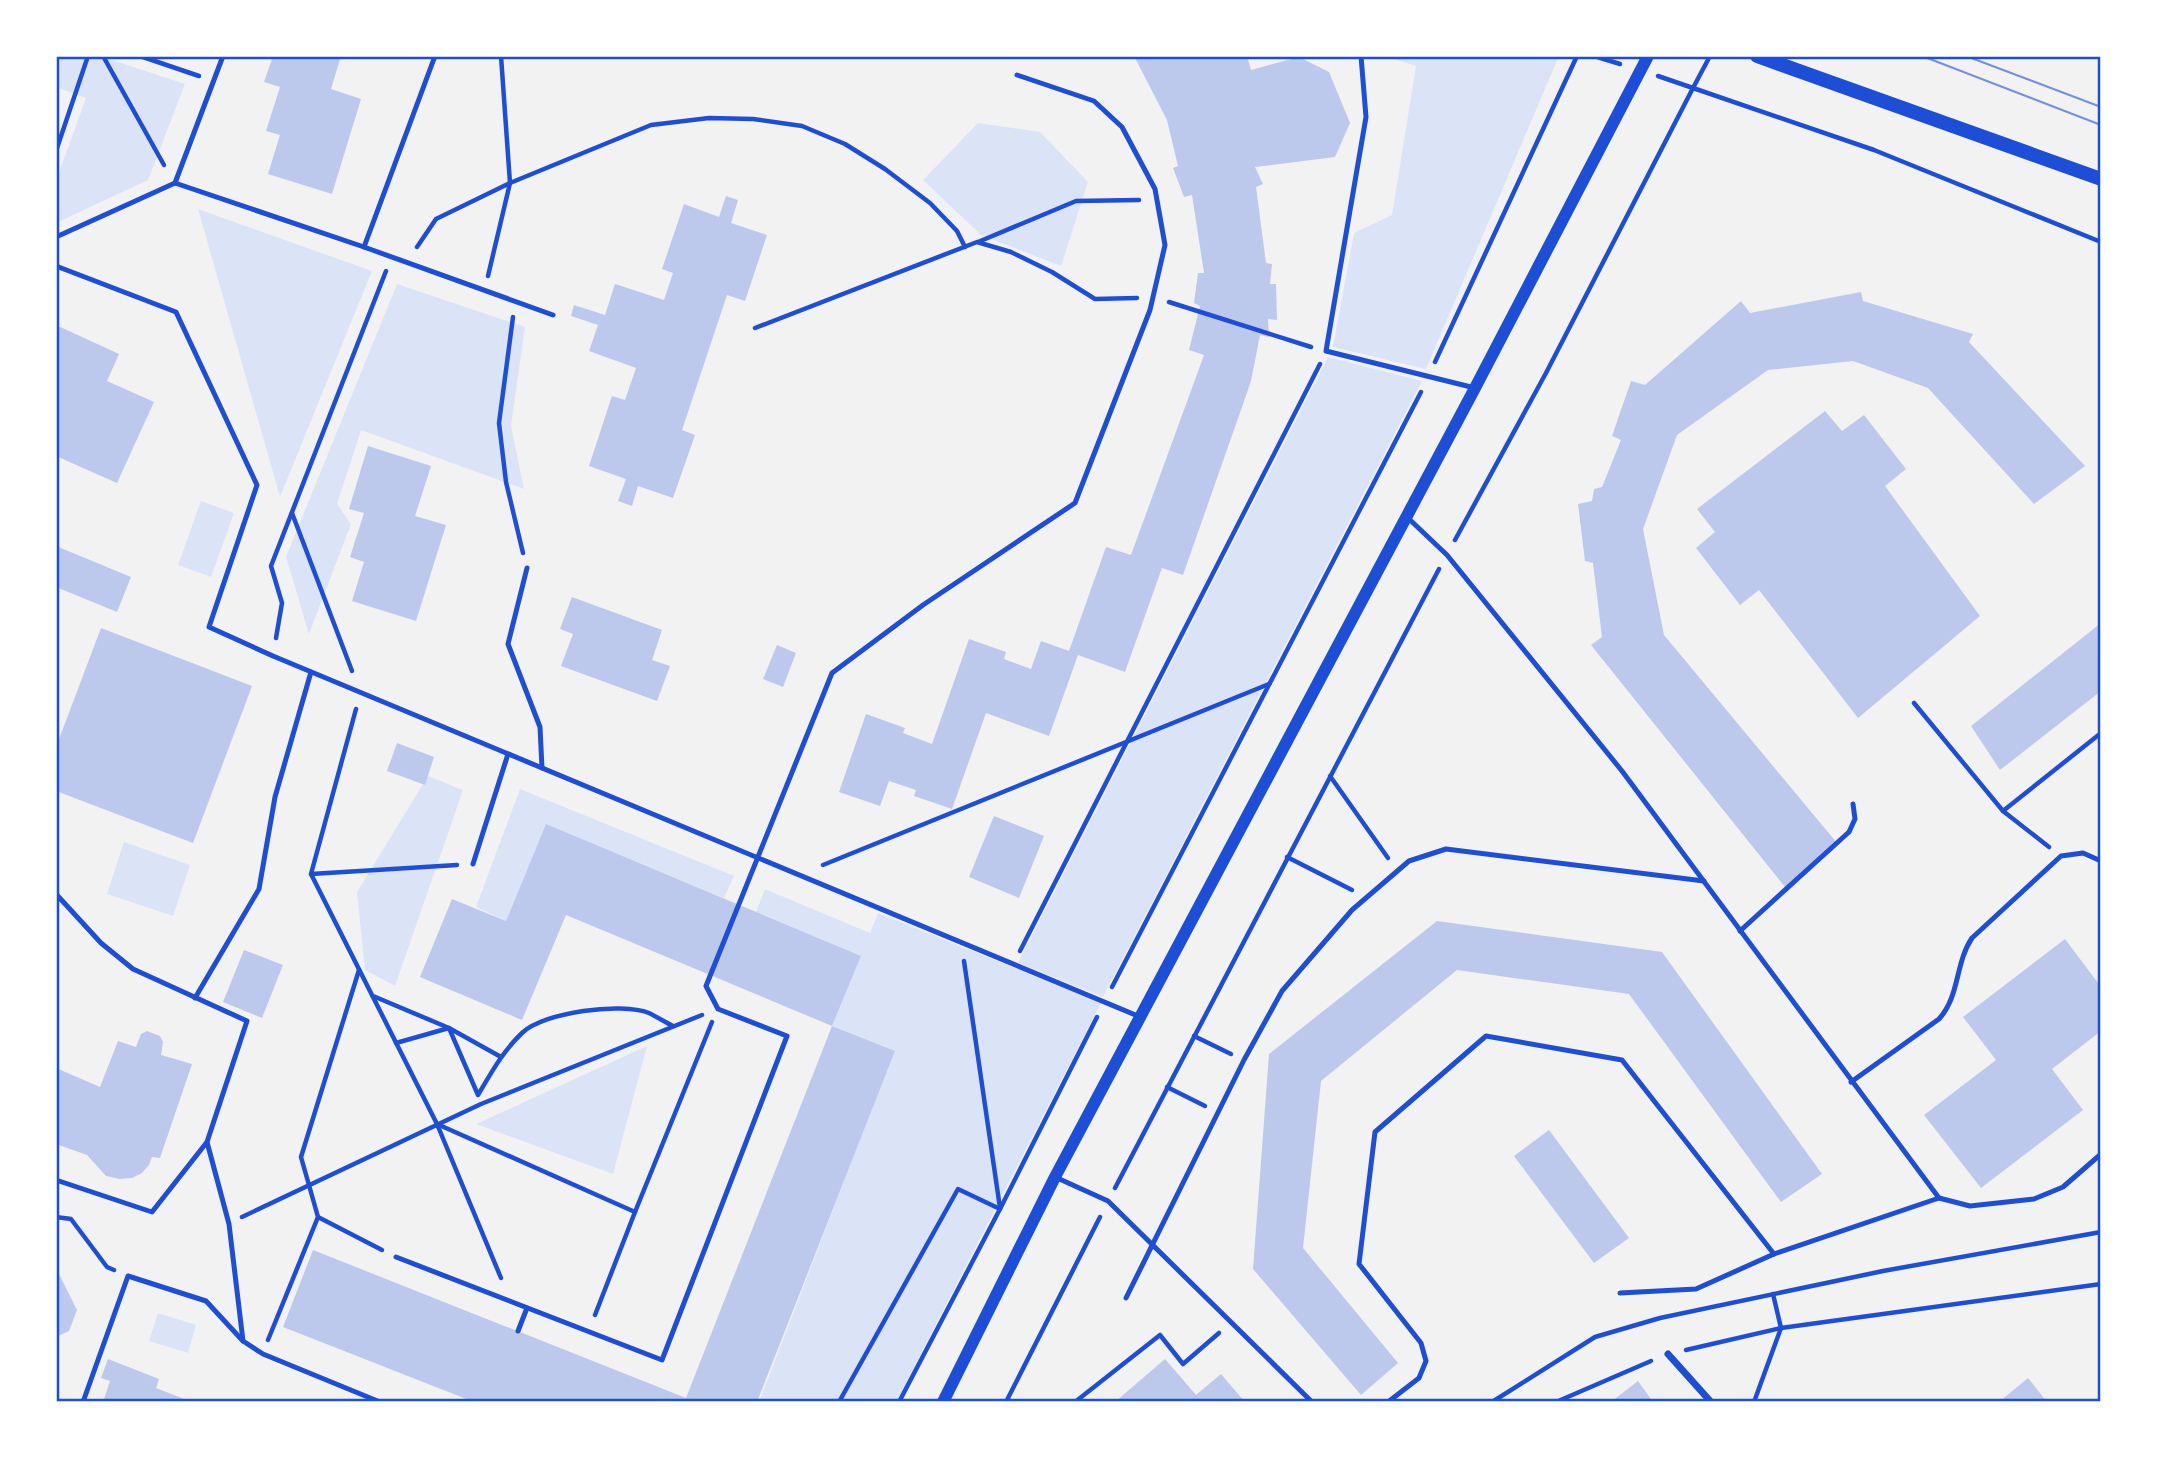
<svg xmlns="http://www.w3.org/2000/svg" width="2157" height="1458" font-family="'Exo 2',sans-serif">
<style>
.green{fill:#dbe4f7}
.building{fill:#bdc9ec}
.lines{fill:none;stroke-linecap:round;stroke-linejoin:round}
.path{stroke:#1d4ed8;stroke-width:4.5}
.service{stroke:#1d4ed8;stroke-width:5}
.minor{stroke:#1d4ed8;stroke-width:7}
.tertiary{stroke:#1d4ed8;stroke-width:12}
.secondary{stroke:#1d4ed8;stroke-width:14}
.tram{stroke:#7290e2;stroke-width:2}
.neatline{fill:none;stroke:#1d4ed8;stroke-width:2.5}
</style>
<rect width="100%" height="100%" fill="#f2f2f2"/>
<g class="green">
<path d="M56,56H100L185,84L148,180L56,223V181L86,98L56,87Z"/>
<path d="M1385,56H1559L1426,369L1333,347L1354,233L1392,215L1416,66Z"/>
<path d="M978,123L1040,132L1088,182L1061,266L981,235L923,180Z"/>
<path d="M198,209L372,271L280,497Z"/>
<path d="M397,284L525,327L511,426L524,489L361,430L337,504L351,524L309,634L286,557Z"/>
<path d="M1328,357L1422,381L1103,997L1018,963Z"/>
<path d="M201,501L234,513L211,577L178,565Z"/>
<path d="M428,776L463,790L395,986L365,970L357,892Z"/>
<path d="M520,789L734,876L724,898L546,825L506,921L476,907Z"/>
<path d="M124,842L190,865L173,916L107,894Z"/>
<path d="M765,889L870,933L878,913L1101,1003L896,1402H759L894,1051L832,1026L861,956L756,912Z"/>
<path d="M647,1046L613,1174L476,1124Z"/>
<path d="M158,1313L196,1325L188,1353L149,1341Z"/>
</g>
<g class="building">
<path d="M273,56H341L331,89L361,99L332,194L268,174L280,135L266,131L280,87L264,82Z"/>
<path d="M1134,56H1247L1251,70L1299,57L1329,72L1350,123L1335,157L1255,167L1263,184L1256,187L1266,263L1272,264L1270,284H1276L1277,320L1268,319L1269,337L1260,335L1251,381L1242,407L1183,575L1162,568L1125,672L1078,655L1049,736L986,713L952,809L914,796L916,790L889,781L880,806L839,792L866,714L905,728L903,733L932,744L969,639L1006,652L1004,659L1031,669L1041,641L1069,651L1106,547L1131,555L1204,355L1189,350L1200,306L1194,303L1198,273H1204L1192,195L1184,197L1173,168L1178,166L1167,120Z"/>
<path d="M726,196L738,200L731,223L767,235L745,301L727,295L682,430L695,435L673,498L638,486L632,506L618,501L626,479L589,466L612,396L625,400L636,368L589,351L598,325L571,316L574,305L605,315L615,284L664,300L673,273L662,269L684,204L719,217Z"/>
<path d="M1861,292L1863,301L1973,334L1969,342L2085,466L2034,504L1928,388L1853,361L1768,370L1677,435L1643,529L1664,635L1837,843L1785,887L1591,645L1602,637L1593,563L1585,561L1578,504L1592,501L1594,489L1602,487L1621,440L1612,436L1631,381L1645,385L1741,301L1750,313Z"/>
<path d="M56,325L119,354L107,381L154,402L117,483L56,456Z"/>
<path d="M1825,411L1842,431L1864,415L1906,469L1885,486L1980,616L1858,718L1759,590L1740,605L1696,548L1715,532L1697,509Z"/>
<path d="M368,446L431,466L415,516L446,525L416,621L352,601L364,562L350,557L364,513L349,509Z"/>
<path d="M56,546L131,577L117,612L56,587Z"/>
<path d="M572,597L662,630L652,660L670,666L657,701L561,666L573,634L560,629Z"/>
<path d="M2101,623V691L2000,770L1971,726Z"/>
<path d="M101,628L252,686L193,843L56,791V747Z"/>
<path d="M777,645L796,653L783,687L763,679Z"/>
<path d="M397,743L434,757L425,785L387,771Z"/>
<path d="M994,816L1044,836L1019,898L969,877Z"/>
<path d="M546,824L861,956L832,1026L566,915L522,1020L420,977L452,899L506,921Z"/>
<path d="M1437,921L1662,952L1822,1174L1781,1202L1629,994L1457,970L1321,1081L1303,1248L1398,1363L1361,1395L1253,1269L1269,1054Z"/>
<path d="M2065,939L2101,987V1031L2052,1069L2083,1110L1981,1188L1924,1115L1996,1060L1963,1017Z"/>
<path d="M244,950L283,965L262,1018L223,1002Z"/>
<path d="M832,1026L895,1051L757,1402H474L283,1327L313,1250L686,1398Z"/>
<path d="M147,1031L160,1036L163,1042L161,1055L192,1064L160,1158L152,1157L149,1165L142,1173L132,1178L120,1179L106,1176L87,1155L56,1144V1068L100,1087L118,1041L136,1047L141,1034Z"/>
<path d="M1549,1130L1629,1238L1594,1263L1514,1156Z"/>
<path d="M56,1268L77,1310L69,1331L56,1337Z"/>
<path d="M108,1359L159,1379L156,1388L192,1402H103L110,1381L101,1378Z"/>
<path d="M1165,1359L1196,1395L1221,1374L1245,1402H1115Z"/>
<path d="M2028,1378L2047,1402H1999Z"/>
<path d="M1638,1381L1653,1402H1611Z"/>
</g>
<g class="lines">
<g class="path">
<path d="M103,56L164,165"/>
<path d="M140,56L199,76"/>
<path d="M1594,56L1620,64"/>
<path d="M1658,76L1693,88L1710,56"/>
<path d="M56,151L88,56"/>
<path d="M978,242L1076,201L1139,200"/>
<path d="M417,247L436,219L510,183L651,125L709,118L753,119L802,126L845,144L885,169L930,203L957,231L965,247"/>
<path d="M488,276L510,183L501,56"/>
<path d="M1169,302L1311,347"/>
<path d="M513,317L499,423L506,482L523,553"/>
<path d="M755,328L977,242L1011,252L1052,272L1095,299L1137,298"/>
<path d="M1435,362L1577,56"/>
<path d="M292,513L352,671"/>
<path d="M1455,540L1546,373L1693,88L1874,150L2101,242"/>
<path d="M276,638L282,603L271,566L386,271"/>
<path d="M1914,703L2003,811L2101,733"/>
<path d="M356,709L311,874L437,1124L501,1278"/>
<path d="M1330,776L1388,858"/>
<path d="M2003,811L2049,847"/>
<path d="M1287,857L1352,890"/>
<path d="M823,865L1269,684"/>
<path d="M311,874L457,865"/>
<path d="M1020,951L1320,364"/>
<path d="M964,961L1000,1208"/>
<path d="M1112,987L1421,392"/>
<path d="M373,996L449,1028L501,1057"/>
<path d="M1194,1036L1231,1054"/>
<path d="M396,1043L449,1028L478,1095C491,1073 503,1051 522,1033C544,1012 621,1002 649,1013C657,1017 665,1022 673,1026"/>
<path d="M1167,1087L1205,1106"/>
<path d="M437,1124L635,1212L712,1022"/>
<path d="M1115,1188L1439,569"/>
<path d="M56,1217L71,1219L107,1267L114,1270"/>
<path d="M242,1217L481,1104L702,1015"/>
<path d="M318,1217L382,1250"/>
<path d="M595,1315L635,1212"/>
<path d="M268,1340L318,1217L301,1157L359,970"/>
<path d="M1686,1350L1781,1328L2101,1284"/>
<path d="M839,1402L958,1189L1000,1209"/>
<path d="M899,1402L1000,1209L1097,1017"/>
<path d="M1006,1402L1100,1217"/>
<path d="M1075,1402L1160,1335L1183,1364L1219,1333"/>
<path d="M1492,1402L1595,1337L1660,1318L1883,1271L2101,1232"/>
<path d="M1556,1402L1651,1361"/>
<path d="M1754,1402L1781,1328L1773,1294"/>
</g>
<g class="service">
<path d="M1361,56L1366,117L1326,351L1475,388"/>
<path d="M175,183L223,56"/>
<path d="M56,237L175,183L364,247L553,315"/>
<path d="M364,247L435,56"/>
<path d="M56,266L176,312L257,485L209,627L273,656L1138,1016"/>
<path d="M1408,518L1447,555L1622,771L1939,1198L1774,1254L1696,1289L1620,1293"/>
<path d="M527,568L508,644L540,727L542,768"/>
<path d="M473,864L508,754"/>
<path d="M56,894L101,943L133,969L247,1021L207,1142L229,1224L243,1341"/>
<path d="M1740,931L1849,832L1855,819L1853,804"/>
<path d="M195,998L259,889L275,797L311,672"/>
<path d="M1851,1082L1939,1019C1960,996 1955,963 1972,938L2061,856L2083,853L2101,861"/>
<path d="M1055,1177L1108,1201L1312,1402"/>
<path d="M56,1180L152,1212L207,1142"/>
<path d="M1939,1198L1970,1206L2034,1199L2063,1187L2101,1154"/>
<path d="M396,1257L662,1360L787,1036L718,1009L706,986L832,673L923,605L1075,503L1150,310L1165,245L1155,189L1122,127L1094,101L1017,75"/>
<path d="M1126,1298L1244,1060L1282,991L1352,910L1409,861L1446,849L1704,881"/>
<path d="M518,1331L527,1308"/>
<path d="M83,1402L128,1276L206,1301L243,1341L263,1354L380,1402"/>
<path d="M1388,1402L1419,1378L1426,1361L1421,1343L1359,1264L1375,1132L1486,1036L1622,1060L1774,1254"/>
</g>
<path class="minor" d="M1668,1354L1711,1402"/>
<path class="tertiary" d="M943,1402L1055,1177L1475,388L1648,56"/>
<path class="secondary" d="M1757,56L2101,179"/>
<g class="tram">
<path d="M1922,56L2101,125"/>
<path d="M1966,56L2101,107"/>
</g>
</g>
<rect width="2157" height="1458" fill="none" stroke="#ffffff" stroke-width="116"/>
<rect x="58" y="58" width="2041" height="1342" class="neatline"/>
</svg>
